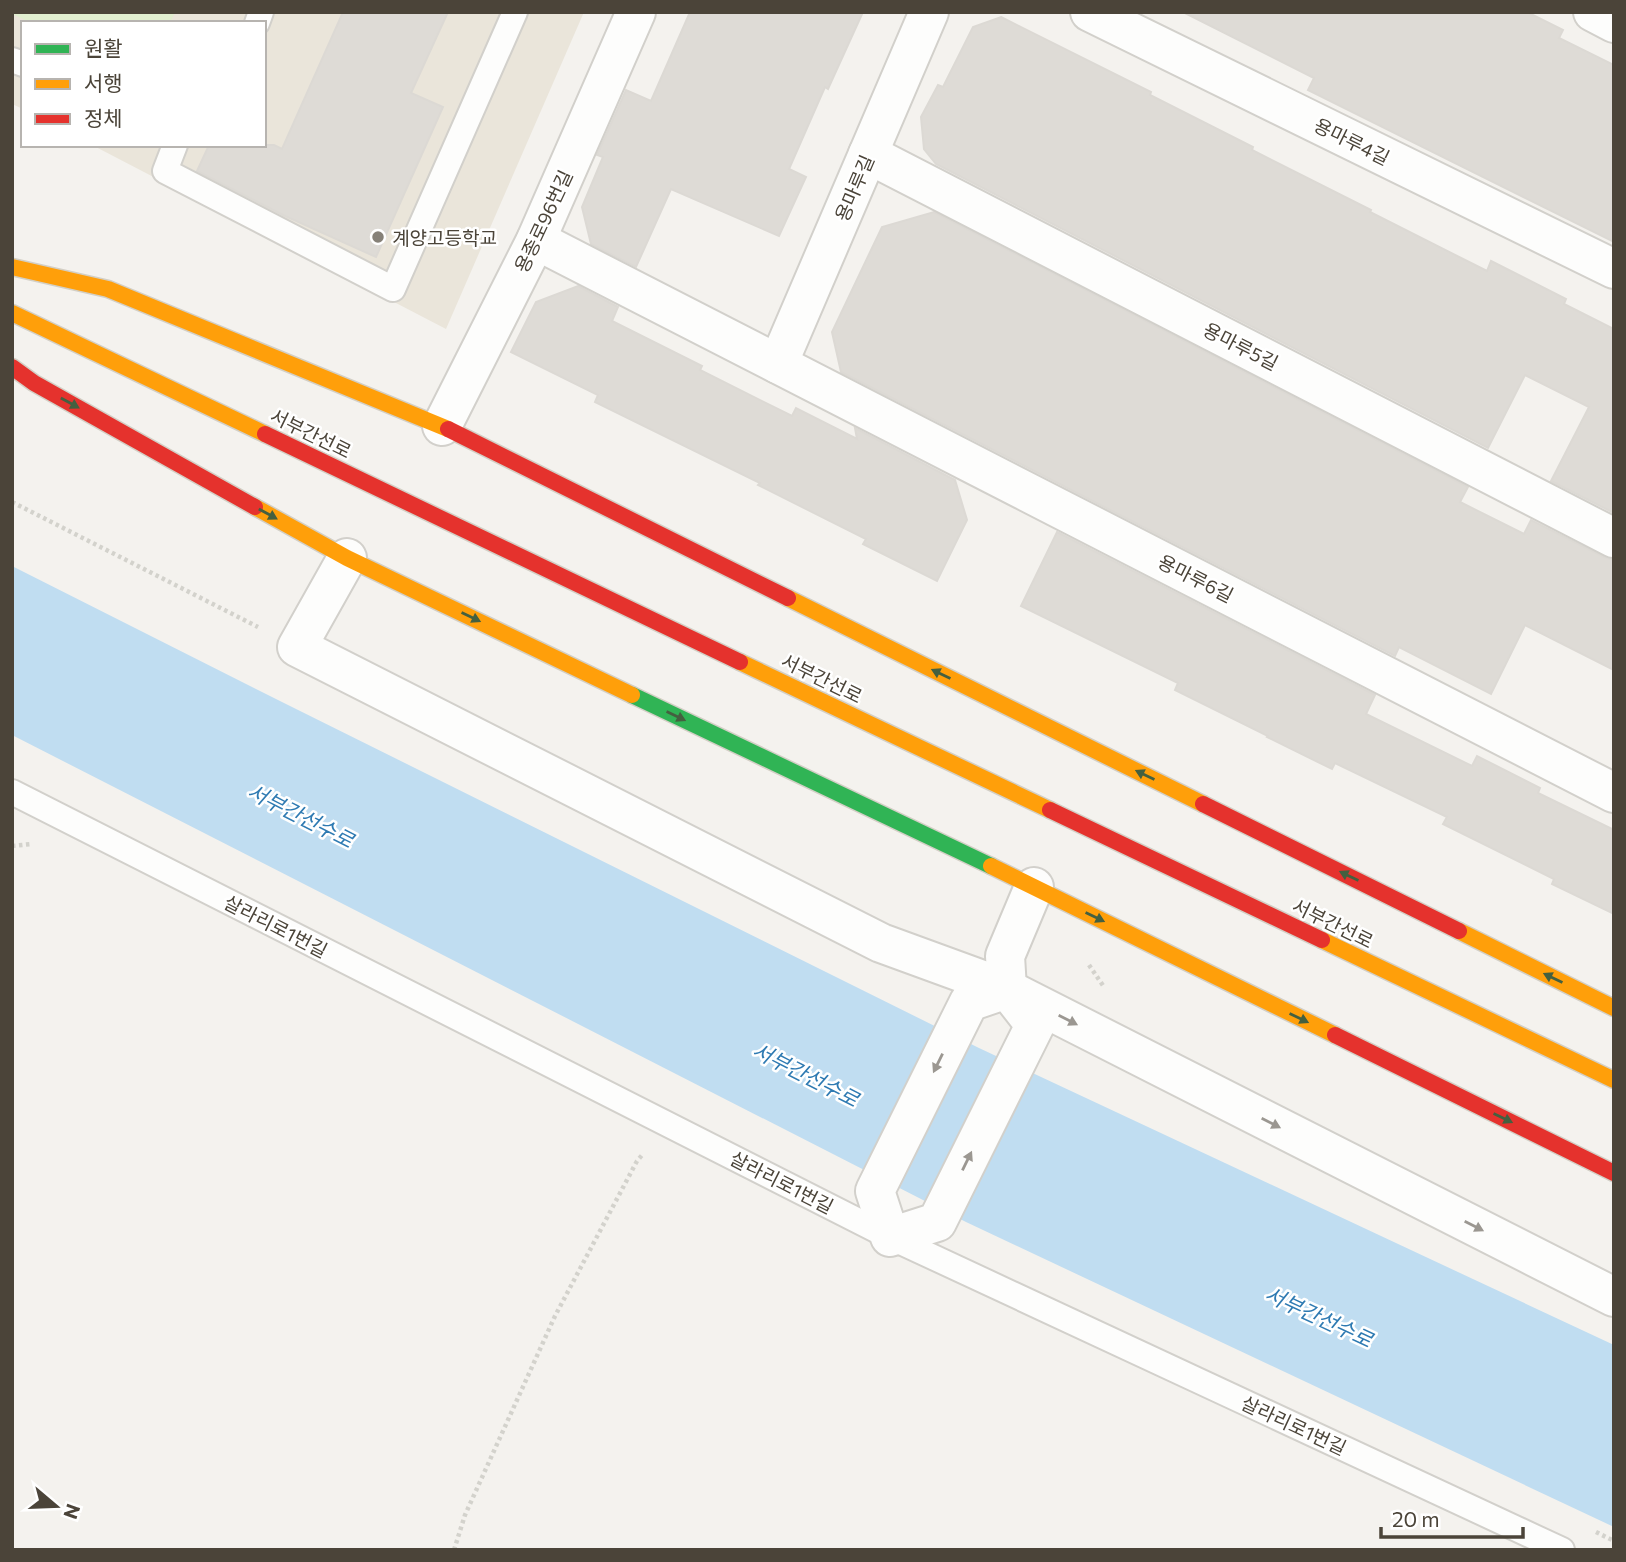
<svg xmlns="http://www.w3.org/2000/svg" width="1626" height="1562" font-family="Commissioner,'Noto Sans KR',sans-serif">
<style>
.education{fill:#eae5da}
.green{fill:#e1eecf}
.water{fill:#c0ddf1}
.building{fill:#dedbd6;stroke:#dcd9d4;stroke-width:2}
.lines{fill:none;stroke-linecap:round;stroke-linejoin:round}
.lane-casing{stroke:#d2d0cb;stroke-width:28}
.street-casing{stroke:#d2d0cb;stroke-width:42}
.fast-casing{stroke:#d3cfc5;stroke-width:19}
.slow-casing{stroke:#d3cfc5;stroke-width:19}
.jam-casing{stroke:#d3cfc5;stroke-width:19}
.path{stroke:#d3d2cc;stroke-width:4.5;stroke-dasharray:3.5 3.5;stroke-linecap:butt}
.lane{stroke:#fdfdfc;stroke-width:24}
.street{stroke:#fdfdfc;stroke-width:38}
.fast{stroke:#30b455;stroke-width:16}
.slow{stroke:#ff9f0a;stroke-width:16}
.jam{stroke:#e5322d;stroke-width:16}
.oneway{fill:#446040}
.oneway2{fill:#9b9791}
.poi-dot{fill:#868178;stroke:#fff;stroke-width:2.5}
.labels{text-anchor:middle;dominant-baseline:central;stroke-width:5;stroke-linejoin:round;paint-order:stroke}
.street-label{font-size:19px;fill:#4b4439;stroke:#fff}
.poi-label{font-size:19px;fill:#4b4439;stroke:#fff;text-anchor:start}
.water-label{font-size:21px;font-style:italic;fill:#2e7ab2;stroke:#fff}
</style>
<rect width="100%" height="100%" fill="#f4f2ee"/>
<path class="education" d="M12,12H584L446,329L92,145H264V23H23V109L12,104Z"/>
<path class="green" d="M12,12H175L170,23H32L12,14Z"/>
<path class="water" d="M12,566L284,703L979,1048L1614,1345V1527L966,1222L12,735Z"/>
<g class="building">
<path d="M343,12H448L411,93L443,107L376,257L283,215L197,171L209,145H274L282,149Z"/>
<path d="M690,12H863L828,89L825,87L789,169L806,177L779,236L671,189L636,267L591,244L582,207L603,157L597,155L626,90L651,101Z"/>
<path d="M1183,12H1527L1563,30L1559,38L1614,65V242L1308,90L1314,78Z"/>
<path d="M1001,17L1151,92L1150,95L1253,147L1252,150L1371,210L1370,212L1487,271L1491,261L1566,299L1564,304L1614,329V513L1551,481L1589,407L1525,375L1488,448L936,164L924,149L921,117L938,85L943,87L973,27Z"/>
<path d="M934,212L1468,487L1460,502L1524,534L1531,520L1604,557L1614,560V670L1525,625L1491,694L1399,647L1395,656L841,372L832,332L882,227Z"/>
<path d="M578,286L618,307L612,321L702,366L700,370L792,416L796,408L857,439L855,428L955,480L967,520L937,581L863,544L866,539L758,485L760,483L595,402L598,395L511,352L536,302Z"/>
<path d="M1057,532L1375,695L1366,714L1472,766L1477,756L1540,788L1538,793L1614,830V914L1552,884L1554,879L1443,824L1447,817L1335,763L1332,769L1267,737L1268,736L1175,690L1178,683L1021,606Z"/>
</g>
<g class="lines">
<g class="lane-casing">
<g id="lane">
<path d="M257,23L261,12"/>
<path d="M12,60L23,64"/>
<path d="M175,145L165,171L393,289L515,12"/>
<path d="M12,792L890,1237L1562,1550"/>
</g>
</g>
<g class="street-casing">
<g id="street">
<path d="M1090,12L1614,269"/>
<path d="M1593,12L1614,23"/>
<path d="M868,154L1614,538"/>
<path d="M536,240L1614,793"/>
<path d="M778,364L929,12"/>
<path d="M442,426L536,240L636,12"/>
<path d="M347,558L297,647L881,943L1007,989L1614,1297"/>
<path d="M1007,989L969,1002L875,1191L890,1237L937,1222L1035,1025L1007,989L1005,956L1034,887"/>
</g>
</g>
<g class="fast-casing">
<path id="fast" d="M632,695L991,866"/>
</g>
<g class="slow-casing">
<g id="slow">
<path d="M12,267L108,289L448,429"/>
<path d="M12,313L265,434"/>
<path d="M255,507L347,558L632,695"/>
<path d="M788,598L1203,804"/>
<path d="M740,662L1050,810"/>
<path d="M991,866L1335,1035"/>
<path d="M1459,931L1614,1008"/>
<path d="M1322,940L1614,1080"/>
</g>
</g>
<g class="jam-casing">
<g id="jam">
<path d="M12,367L34,383L255,507"/>
<path d="M448,429L788,598"/>
<path d="M265,434L740,662"/>
<path d="M1203,804L1459,931"/>
<path d="M1050,810L1322,940"/>
<path d="M1335,1035L1614,1173"/>
</g>
</g>
<g class="path">
<path d="M12,502L258,627"/>
<path d="M12,846L31,844"/>
<path d="M1089,965L1104,987"/>
<path d="M1596,1532L1614,1541"/>
<path d="M454,1550L465,1515L555,1316L637,1161L643,1154"/>
</g>
<use href="#lane" class="lane"/>
<use href="#street" class="street"/>
<use href="#fast" class="fast"/>
<use href="#slow" class="slow"/>
<use href="#jam" class="jam"/>
</g>
<defs><path id="oneway-solid" d="M-6-.8H1V-3.2L6.5 0L1 3.2V.8H-6Z" transform="scale(1.75)"/></defs>
<g class="oneway">
<use href="#oneway-solid" transform="translate(70 403) rotate(29)"/>
<use href="#oneway-solid" transform="translate(268 514) rotate(29)"/>
<use href="#oneway-solid" transform="translate(471 617) rotate(26)"/>
<use href="#oneway-solid" transform="translate(941 674) rotate(-154)"/>
<use href="#oneway-solid" transform="translate(676 716) rotate(26)"/>
<use href="#oneway-solid" transform="translate(1145 775) rotate(-154)"/>
<use href="#oneway-solid" transform="translate(1349 876) rotate(-154)"/>
<use href="#oneway-solid" transform="translate(1095 917) rotate(26)"/>
<use href="#oneway-solid" transform="translate(1553 978) rotate(-154)"/>
<use href="#oneway-solid" transform="translate(1299 1018) rotate(26)"/>
<use href="#oneway-solid" transform="translate(1503 1118) rotate(26)"/>
</g>
<g class="oneway2">
<use href="#oneway-solid" transform="translate(1068 1020) rotate(27)"/>
<use href="#oneway-solid" transform="translate(938 1063) rotate(116)"/>
<use href="#oneway-solid" transform="translate(1271 1123) rotate(27)"/>
<use href="#oneway-solid" transform="translate(967 1161) rotate(-64)"/>
<use href="#oneway-solid" transform="translate(1474 1226) rotate(27)"/>
</g>
<circle class="poi-dot" cx="378" cy="237" r="7"/>
<g class="labels">
<g class="street-label">
<text transform="translate(1352 141) rotate(26)">용마루4길</text>
<text transform="translate(854 188) rotate(-67)">용마루길</text>
<text transform="translate(543 221) rotate(-65)">용종로96번길</text>
<text transform="translate(1241 346) rotate(27)">용마루5길</text>
<text transform="translate(311 433) rotate(26)">서부간선로</text>
<text transform="translate(1196 578) rotate(27)">용마루6길</text>
<text transform="translate(822 678) rotate(26)">서부간선로</text>
<text transform="translate(1333 923) rotate(26)">서부간선로</text>
<text transform="translate(276 926) rotate(27)">살라리로1번길</text>
<text transform="translate(782 1182) rotate(27)">살라리로1번길</text>
<text transform="translate(1294 1425) rotate(25)">살라리로1번길</text>
</g>
<g class="poi-label">
<text x="392" y="237">계양고등학교</text>
</g>
<g class="water-label">
<text transform="translate(301 815) rotate(27)">서부간선수로</text>
<text transform="translate(806 1074) rotate(27)">서부간선수로</text>
<text transform="translate(1319 1316) rotate(25)">서부간선수로</text>
</g>
</g>
<rect width="1626" height="1562" fill="none" stroke="#4b4439" stroke-width="28"/>
<rect x="21" y="21" width="245" height="126" fill="#ffffff" stroke="#b7b4b0" stroke-width="2"/>
<rect x="35" y="44" width="35" height="10" fill="#30b455" stroke="#b7b4b0" stroke-width="2"/>
<text x="84" y="56" font-size="21" fill="#4b4439">원활</text>
<rect x="35" y="79" width="35" height="10" fill="#ff9f0a" stroke="#b7b4b0" stroke-width="2"/>
<text x="84" y="91" font-size="21" fill="#4b4439">서행</text>
<rect x="35" y="114" width="35" height="10" fill="#e5322d" stroke="#b7b4b0" stroke-width="2"/>
<text x="84" y="126" font-size="21" fill="#4b4439">정체</text>
<g transform="translate(56 1506) rotate(109)" stroke="#ffffff" stroke-width="5" paint-order="stroke">
<path d="M0-5L12 26L0 18L-12 26Z" fill="#4b4439"/>
<text y="-10" font-size="19" font-weight="bold" text-anchor="middle" fill="#4b4439">N</text>
</g>
<path d="M1381 1527v10h142v-10" fill="none" stroke="#4b4439" stroke-width="3.5"/>
<text x="1392" y="1527" font-size="21" fill="#4b4439" stroke="#ffffff" stroke-width="5" paint-order="stroke">20 m</text>
</svg>
